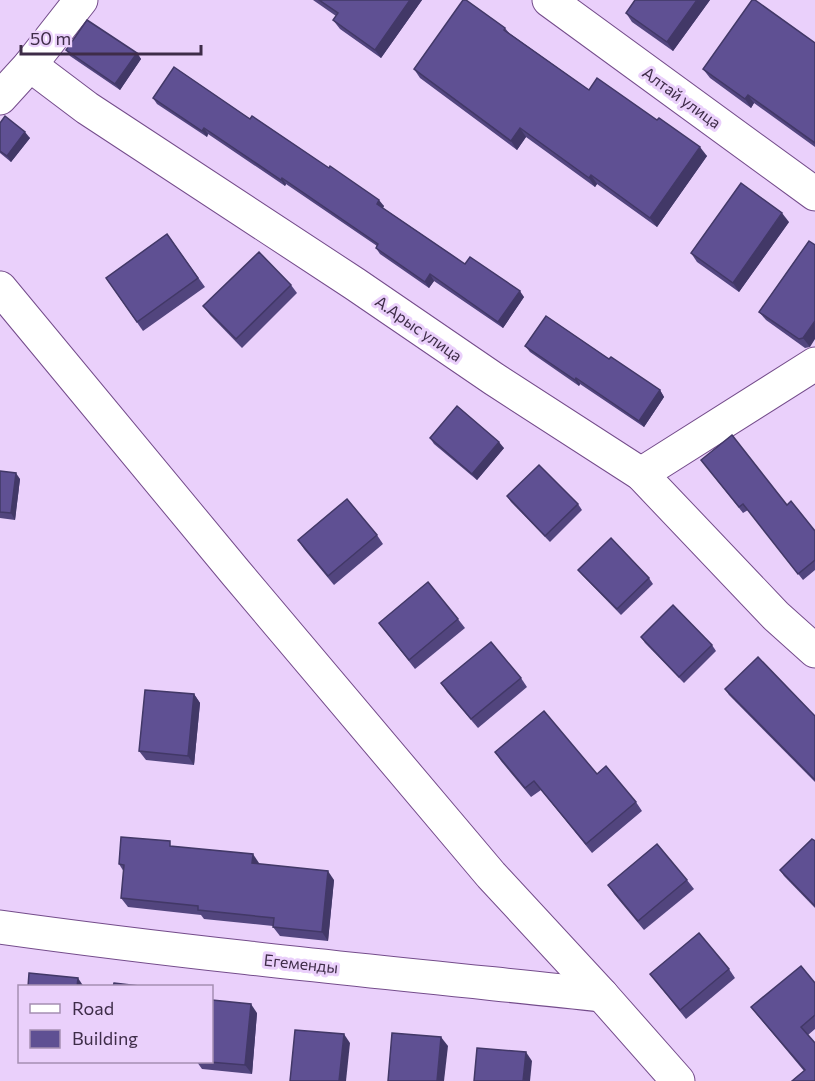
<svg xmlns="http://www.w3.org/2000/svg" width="815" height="1081" font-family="Commissioner,sans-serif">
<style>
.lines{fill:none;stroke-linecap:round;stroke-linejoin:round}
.minor-casing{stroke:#744c8b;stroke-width:35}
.minor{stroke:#fff;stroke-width:33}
.wall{fill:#52457e}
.shaded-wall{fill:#423867}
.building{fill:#5f5093;stroke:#423867;stroke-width:1.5}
.labels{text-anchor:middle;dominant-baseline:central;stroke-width:6;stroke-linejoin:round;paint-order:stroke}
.street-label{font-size:16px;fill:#3e2c48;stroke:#ead0fb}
</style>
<rect width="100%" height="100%" fill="#ead0fb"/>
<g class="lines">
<g class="minor-casing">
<g id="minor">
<path d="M549,0L815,194"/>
<path d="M30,65L81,0"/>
<path d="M0,98L30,65L87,108L355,284L494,379L641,474L776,616L815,651"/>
<path d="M0,288L236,573L491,875L602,995L678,1081"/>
<path d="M641,474L815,364"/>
<path d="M0,927C200,955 401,974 602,995"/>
</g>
</g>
<use href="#minor" class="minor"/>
</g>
<g class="wall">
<path d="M313,0H422L381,58L340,29L333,20L336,16Z"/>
<path d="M710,0L673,51L632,22L626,13Z"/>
<path d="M505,28L509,33L589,90L707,156L657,227L597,184L595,187L526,137L517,150L420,78L414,69Z"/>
<path d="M815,43V147L754,103L751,108L710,78L703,69Z"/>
<path d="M66,50L137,53L141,59L120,90L70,56Z"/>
<path d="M153,98L250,119L384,206L383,208L465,264L524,297L503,328L434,281L429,288L380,254L376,248L377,246L286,184L285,186L208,134L207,137L157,104Z"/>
<path d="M0,123L30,138L11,162L0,153Z"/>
<path d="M789,222L739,292L697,262L691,253Z"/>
<path d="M167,234L205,287L143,331L106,278Z"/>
<path d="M809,241L810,347L805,348L766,320L759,312Z"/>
<path d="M291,285L297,293L242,348L210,315L203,306Z"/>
<path d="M525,346L609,359L660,390L664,397L644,427L580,384L579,386L530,352Z"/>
<path d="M430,438L504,448L477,480L434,444Z"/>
<path d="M701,460L815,531V570L803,580L748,510L743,513Z"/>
<path d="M0,471L20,479L15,520L0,518Z"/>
<path d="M507,496L578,504L582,510L550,542L511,502Z"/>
<path d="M377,535L383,544L334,585L304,549L298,540Z"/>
<path d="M578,570L649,578L653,584L621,615L583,576Z"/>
<path d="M458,619L465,628L415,669L379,623Z"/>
<path d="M641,637L712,645L716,651L684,683L645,643Z"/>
<path d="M521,678L527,687L478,728L447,692L441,683Z"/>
<path d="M725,689L815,716V782L729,695Z"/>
<path d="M194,694L200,703L194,765L146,760L139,751Z"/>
<path d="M495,752L597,774L636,802L642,811L592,853L541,790L531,797L501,761Z"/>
<path d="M815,841V908L784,876L780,870Z"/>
<path d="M174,846L259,863V864L334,880L328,941L280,936L273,927V926L204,919L201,915L128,907L121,898L124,872L119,864Z"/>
<path d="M687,880L694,889L644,930L614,894L608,885Z"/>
<path d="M729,969L735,978L686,1019L650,974Z"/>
<path d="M815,983V1029L808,1035L815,1043L804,1071L758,1016L751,1007Z"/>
<path d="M257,1013L252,1074L202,1069L197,1062H212Z"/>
</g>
<g class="shaded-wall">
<path d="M410,0H422L381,58L375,50Z"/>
<path d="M697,0H710L673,51L667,42Z"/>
<path d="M137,53L141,59L120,90L115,84Z"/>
<path d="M748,95L754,103L751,108L745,99Z"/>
<path d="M204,128L208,134L207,137L202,131Z"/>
<path d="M520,128L526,137L517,150L511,141Z"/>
<path d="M25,132L30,138L11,162L7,156Z"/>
<path d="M700,147L707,156L657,227L650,218Z"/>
<path d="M591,175L597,184L595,187L589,178Z"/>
<path d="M282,178L286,184L285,186L281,180Z"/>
<path d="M379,200L384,206L381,210L377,204Z"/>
<path d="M782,213L789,222L739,292L733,283Z"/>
<path d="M430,274L434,281L429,288L425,282Z"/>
<path d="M520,291L524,297L503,328L498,322Z"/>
<path d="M815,321V339L810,347L803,338Z"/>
<path d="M576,378L580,384L579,386L575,380Z"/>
<path d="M660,390L664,397L644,427L639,421Z"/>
<path d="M499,442L504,448L477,480L472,474Z"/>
<path d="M16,473L20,479L15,520L11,513Z"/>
<path d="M194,694L200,703L194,765L188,756Z"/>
<path d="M253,854L259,863L258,872L252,863Z"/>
<path d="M328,871L334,880L328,941L322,932Z"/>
<path d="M78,978L84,987H77Z"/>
<path d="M251,1004L257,1013L252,1074L245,1065Z"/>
<path d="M344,1034L350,1043L346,1081H339Z"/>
<path d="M441,1037L448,1046L444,1081H437Z"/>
<path d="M526,1052L532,1061L530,1081H523Z"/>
</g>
<g class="building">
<path d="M319,0H410L375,50L333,20L338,13Z"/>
<path d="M463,0H466L505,28L504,30L589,90L597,78L657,120L659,118L700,147L650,218L591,175L589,178L520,128L511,141L414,69Z"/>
<path d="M635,0H697L667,42L626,13Z"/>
<path d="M752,0H755L815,43V143L748,95L745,99L703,69Z"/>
<path d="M87,20L137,53L115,84L66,50Z"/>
<path d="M174,67L250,119L252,116L329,168L330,166L379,200L377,204L465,264L470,257L520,291L498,322L430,274L425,282L376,248L378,244L282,178L281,180L204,128L202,131L153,98Z"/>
<path d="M5,116L25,132L7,156L0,151V123Z"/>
<path d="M741,183L782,213L733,283L691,253Z"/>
<path d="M167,234L198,278L137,322L106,278Z"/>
<path d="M809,241L815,245V321L803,338L799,339L759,312Z"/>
<path d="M259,252L291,285L236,339L203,306Z"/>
<path d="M546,316L609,359L611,357L660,390L639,421L576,378L575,380L525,346Z"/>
<path d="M457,406L499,442L472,474L430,438Z"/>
<path d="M732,435L787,505L791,501L815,531V560L798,574L743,504L739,507L701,460Z"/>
<path d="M539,465L578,504L545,536L507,496Z"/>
<path d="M0,471L16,473L11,513L0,512Z"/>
<path d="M347,499L377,535L328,576L298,540Z"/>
<path d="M611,538L649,578L617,609L578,570Z"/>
<path d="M428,582L458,619L409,660L379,623Z"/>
<path d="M673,605L712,645L679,677L641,637Z"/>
<path d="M491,642L521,678L471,719L441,683Z"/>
<path d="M758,657L815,716V780L725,689Z"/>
<path d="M145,690L194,694L188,756L139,751Z"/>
<path d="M544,711L597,774L606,766L636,802L586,844L534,781L525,788L495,752Z"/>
<path d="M121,837L170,841V846L253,854L252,863L328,871L322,932L273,927L274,918L198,910V906L121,898L124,865L119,864Z"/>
<path d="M812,839L815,841V906L780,870Z"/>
<path d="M657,844L687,880L638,921L608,885Z"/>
<path d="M699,933L729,969L680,1010L650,974Z"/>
<path d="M801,966L815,983V1015L801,1027L815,1043V1081H792L805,1070L751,1007Z"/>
<path d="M29,973L78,978L77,987H28Z"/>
<path d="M114,983L148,987H113Z"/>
<path d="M212,1000L251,1004L245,1065L209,1062H212Z"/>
<path d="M295,1030L344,1034L339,1081H290Z"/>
<path d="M392,1033L441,1037L437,1081H388Z"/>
<path d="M477,1048L526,1052L523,1081H474Z"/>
</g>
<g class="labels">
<g class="street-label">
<text transform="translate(682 97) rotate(36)">Алтай улица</text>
<text transform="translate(419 328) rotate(35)">А.Арыс улица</text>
<text transform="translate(301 963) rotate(6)">Егеменды</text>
</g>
</g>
<rect x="18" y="985" width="195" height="78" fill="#ead0fb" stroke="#a58eb3" stroke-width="1.5"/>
<rect x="30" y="1004" width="30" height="9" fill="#ffffff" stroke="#a58eb3" stroke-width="1.5"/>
<text x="72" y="1015" font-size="18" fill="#3e2c48">Road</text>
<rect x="30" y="1030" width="30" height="18" fill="#5f5093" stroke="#a58eb3" stroke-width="1.5"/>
<text x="72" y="1045" font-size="18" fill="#3e2c48">Building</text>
<path d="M21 45v9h180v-9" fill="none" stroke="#3e2c48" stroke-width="3"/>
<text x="30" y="45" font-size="18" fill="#3e2c48" stroke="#ead0fb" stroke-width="4.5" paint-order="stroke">50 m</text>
</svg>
